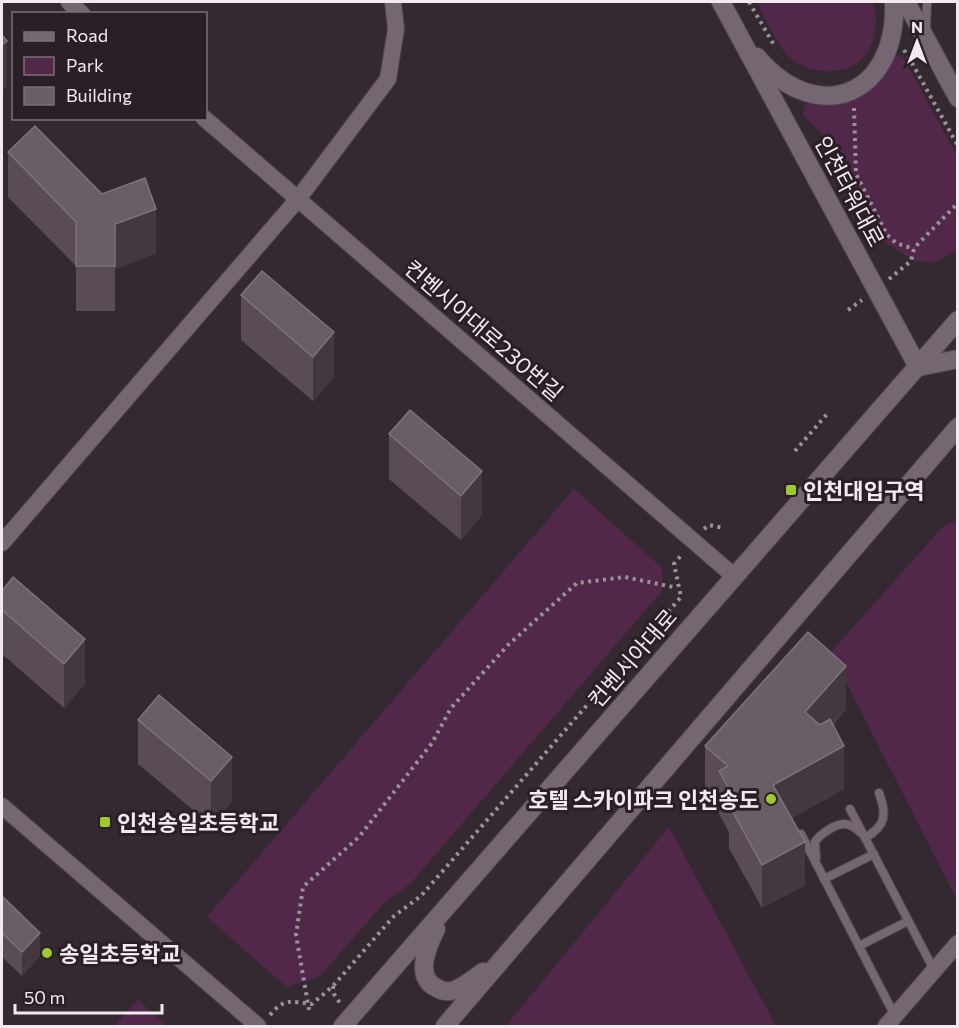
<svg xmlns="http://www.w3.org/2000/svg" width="959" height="1028" font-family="Commissioner,'Noto Sans KR',sans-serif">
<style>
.green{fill:#52284a}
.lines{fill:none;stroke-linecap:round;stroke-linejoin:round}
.lane-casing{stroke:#4f454d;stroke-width:10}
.street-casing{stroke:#4f454d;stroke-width:18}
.secondary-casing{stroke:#4f454d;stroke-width:20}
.path{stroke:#9c939a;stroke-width:4;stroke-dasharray:3 4.5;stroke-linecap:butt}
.lane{stroke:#746771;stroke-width:8}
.street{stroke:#746771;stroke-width:16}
.secondary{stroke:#746771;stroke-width:18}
.wall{fill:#594c56}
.shaded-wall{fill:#433740}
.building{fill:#695d66;stroke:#7e737c;stroke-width:1.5}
.poi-dot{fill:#9eca2f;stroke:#2a1f27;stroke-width:2}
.labels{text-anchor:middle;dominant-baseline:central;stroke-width:6;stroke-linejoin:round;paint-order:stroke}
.street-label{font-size:22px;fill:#f2eaf0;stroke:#2a1f27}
.poi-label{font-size:22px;font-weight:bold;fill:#f2eaf0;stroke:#2a1f27;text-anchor:start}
</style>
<rect width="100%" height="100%" fill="#342931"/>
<g class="green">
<path d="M757,2H872C877,11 876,17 875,28C872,74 821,83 789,57C780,50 763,14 757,2Z"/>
<path d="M894,55L903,57L957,156V251L935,262L915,261L883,241L834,150L824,136L803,115L805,104C855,105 871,102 894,55Z"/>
<path d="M574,489L662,568V591L410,884L384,903L319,977L287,987L207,917Z"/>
<path d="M950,523H957V900L831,652L941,529Z"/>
<path d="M669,827L776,1026H506Z"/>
<path d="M138,1000L167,1026H114Z"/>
</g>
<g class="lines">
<g class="lane-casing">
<g id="lane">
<path d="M926,29L927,2"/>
<path d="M850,809L934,970"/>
<path d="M801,834L895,1016"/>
<path d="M865,838C886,826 887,814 879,793"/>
<path d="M816,858L815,842C820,834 835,824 844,824C851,824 857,829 861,833"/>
<path d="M824,879L874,854"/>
<path d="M859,946L908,921"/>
</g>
</g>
<g class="street-casing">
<g id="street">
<path d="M69,2L82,14"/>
<path d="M204,118L735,577"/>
<path d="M2,543L298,199L388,79L396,29L393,2"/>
<path d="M2,806L258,1026"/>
<path d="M886,1026L958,943"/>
</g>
</g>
<g class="secondary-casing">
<g id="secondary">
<path d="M721,2L918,367L958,359"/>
<path d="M906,2L958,98"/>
<path d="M757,57C818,129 898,95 894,2"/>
<path d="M436,929C428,945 413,978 437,988C442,991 449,992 455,990C465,986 475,978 483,972"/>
<path d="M343,1026L958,320"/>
<path d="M445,1026L958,427"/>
</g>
</g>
<g class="path">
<path d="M749,2L774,45"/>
<path d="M904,50L912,63L958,146"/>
<path d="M854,108L856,174L887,235L896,243L914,249"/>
<path d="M889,279L911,261L914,249L918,244L958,203"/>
<path d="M848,310L862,300"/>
<path d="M795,451L827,414"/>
<path d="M704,529L709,525L724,528"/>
<path d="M333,986L334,994L340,1003"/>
<path d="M309,1010L296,935L303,887L359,837L432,743L451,708L508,645L577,583L625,577L673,587"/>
<path d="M270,1015C285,997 291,1002 312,1004L333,986L394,916L421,896L681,597L674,564L683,553"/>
</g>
<use href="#lane" class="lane"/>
<use href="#street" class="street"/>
<use href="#secondary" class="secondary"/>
</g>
<g class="wall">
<path d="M8,152L156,253L115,269V311H76V266L8,197Z"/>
<path d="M262,271L334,377L313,401L241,340V295Z"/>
<path d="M410,410L482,515L461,540L389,479V434Z"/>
<path d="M2,591L85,684L64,708L2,654Z"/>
<path d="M159,695L232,801L211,825L138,764V720Z"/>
<path d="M846,709L833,725L844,789L792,818L805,885L762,908L729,848V832L719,814V802L705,789V746Z"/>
<path d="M2,896L40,956L22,976L2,957Z"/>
</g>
<g class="shaded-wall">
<path d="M7,41V86L2,90V45Z"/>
<path d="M156,209V253L115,269V224Z"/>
<path d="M334,332V377L313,401V357Z"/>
<path d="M482,471V515L461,540V496Z"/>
<path d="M85,639V684L64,708V664Z"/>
<path d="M846,666V709L805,755V712Z"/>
<path d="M844,746V789L773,828V785Z"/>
<path d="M232,757V801L211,825V781Z"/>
<path d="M805,842V885L762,908V865Z"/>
<path d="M40,933V956L22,976V952Z"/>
</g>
<g class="building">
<path d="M2,35L7,41L2,45Z"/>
<path d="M35,126L102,194L145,178L156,209L115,224V266H76V222L8,152Z"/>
<path d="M262,271L334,332L313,357L241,295Z"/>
<path d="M410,410L482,471L461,496L389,434Z"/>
<path d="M13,577L85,639L64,664L2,610V591Z"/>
<path d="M808,632L846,666L805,712L820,725L830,719L844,746L773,785L805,842L762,865L729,805L736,801L719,771L728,766L705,746Z"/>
<path d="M159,695L232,757L211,781L138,720Z"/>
<path d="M2,896L40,933L22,952L2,933Z"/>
</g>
<g class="poi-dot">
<rect x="785" y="484" width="12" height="12" rx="3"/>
<circle cx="771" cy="799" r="6"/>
<rect x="99" y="816" width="12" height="12" rx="3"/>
<circle cx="47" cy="953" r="6"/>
</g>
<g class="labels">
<g class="street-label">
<text transform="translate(850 191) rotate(62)">인천타워대로</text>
<text transform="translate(484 330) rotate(41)">컨벤시아대로230번길</text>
<text transform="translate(632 658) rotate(-49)">컨벤시아대로</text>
</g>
<g class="poi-label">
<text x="803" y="490">인천대입구역</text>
<text x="759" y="799" text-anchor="end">호텔 스카이파크 인천송도</text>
<text x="117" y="822">인천송일초등학교</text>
<text x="59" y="953">송일초등학교</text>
</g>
</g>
<rect width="959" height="1028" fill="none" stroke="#f2eaf0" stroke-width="6"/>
<rect x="12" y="12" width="195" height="108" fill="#2a1f27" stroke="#7a7077" stroke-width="1.5"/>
<rect x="24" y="32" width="30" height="9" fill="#746771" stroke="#7a7077" stroke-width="1.5"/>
<text x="66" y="42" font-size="18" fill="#f2eaf0">Road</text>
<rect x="24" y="57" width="30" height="18" fill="#52284a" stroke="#7a7077" stroke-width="1.5"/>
<text x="66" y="72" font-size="18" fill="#f2eaf0">Park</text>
<rect x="24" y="87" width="30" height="18" fill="#695d66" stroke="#7a7077" stroke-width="1.5"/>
<text x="66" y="102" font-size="18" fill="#f2eaf0">Building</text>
<g transform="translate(917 42)" stroke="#2a1f27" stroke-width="4.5" paint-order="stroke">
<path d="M0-4.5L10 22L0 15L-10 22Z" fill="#f2eaf0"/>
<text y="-9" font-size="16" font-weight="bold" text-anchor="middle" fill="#f2eaf0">N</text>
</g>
<path d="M15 1004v9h147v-9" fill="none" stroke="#f2eaf0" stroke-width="3"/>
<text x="24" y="1004" font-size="18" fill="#f2eaf0" stroke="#2a1f27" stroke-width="4.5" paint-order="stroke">50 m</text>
</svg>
